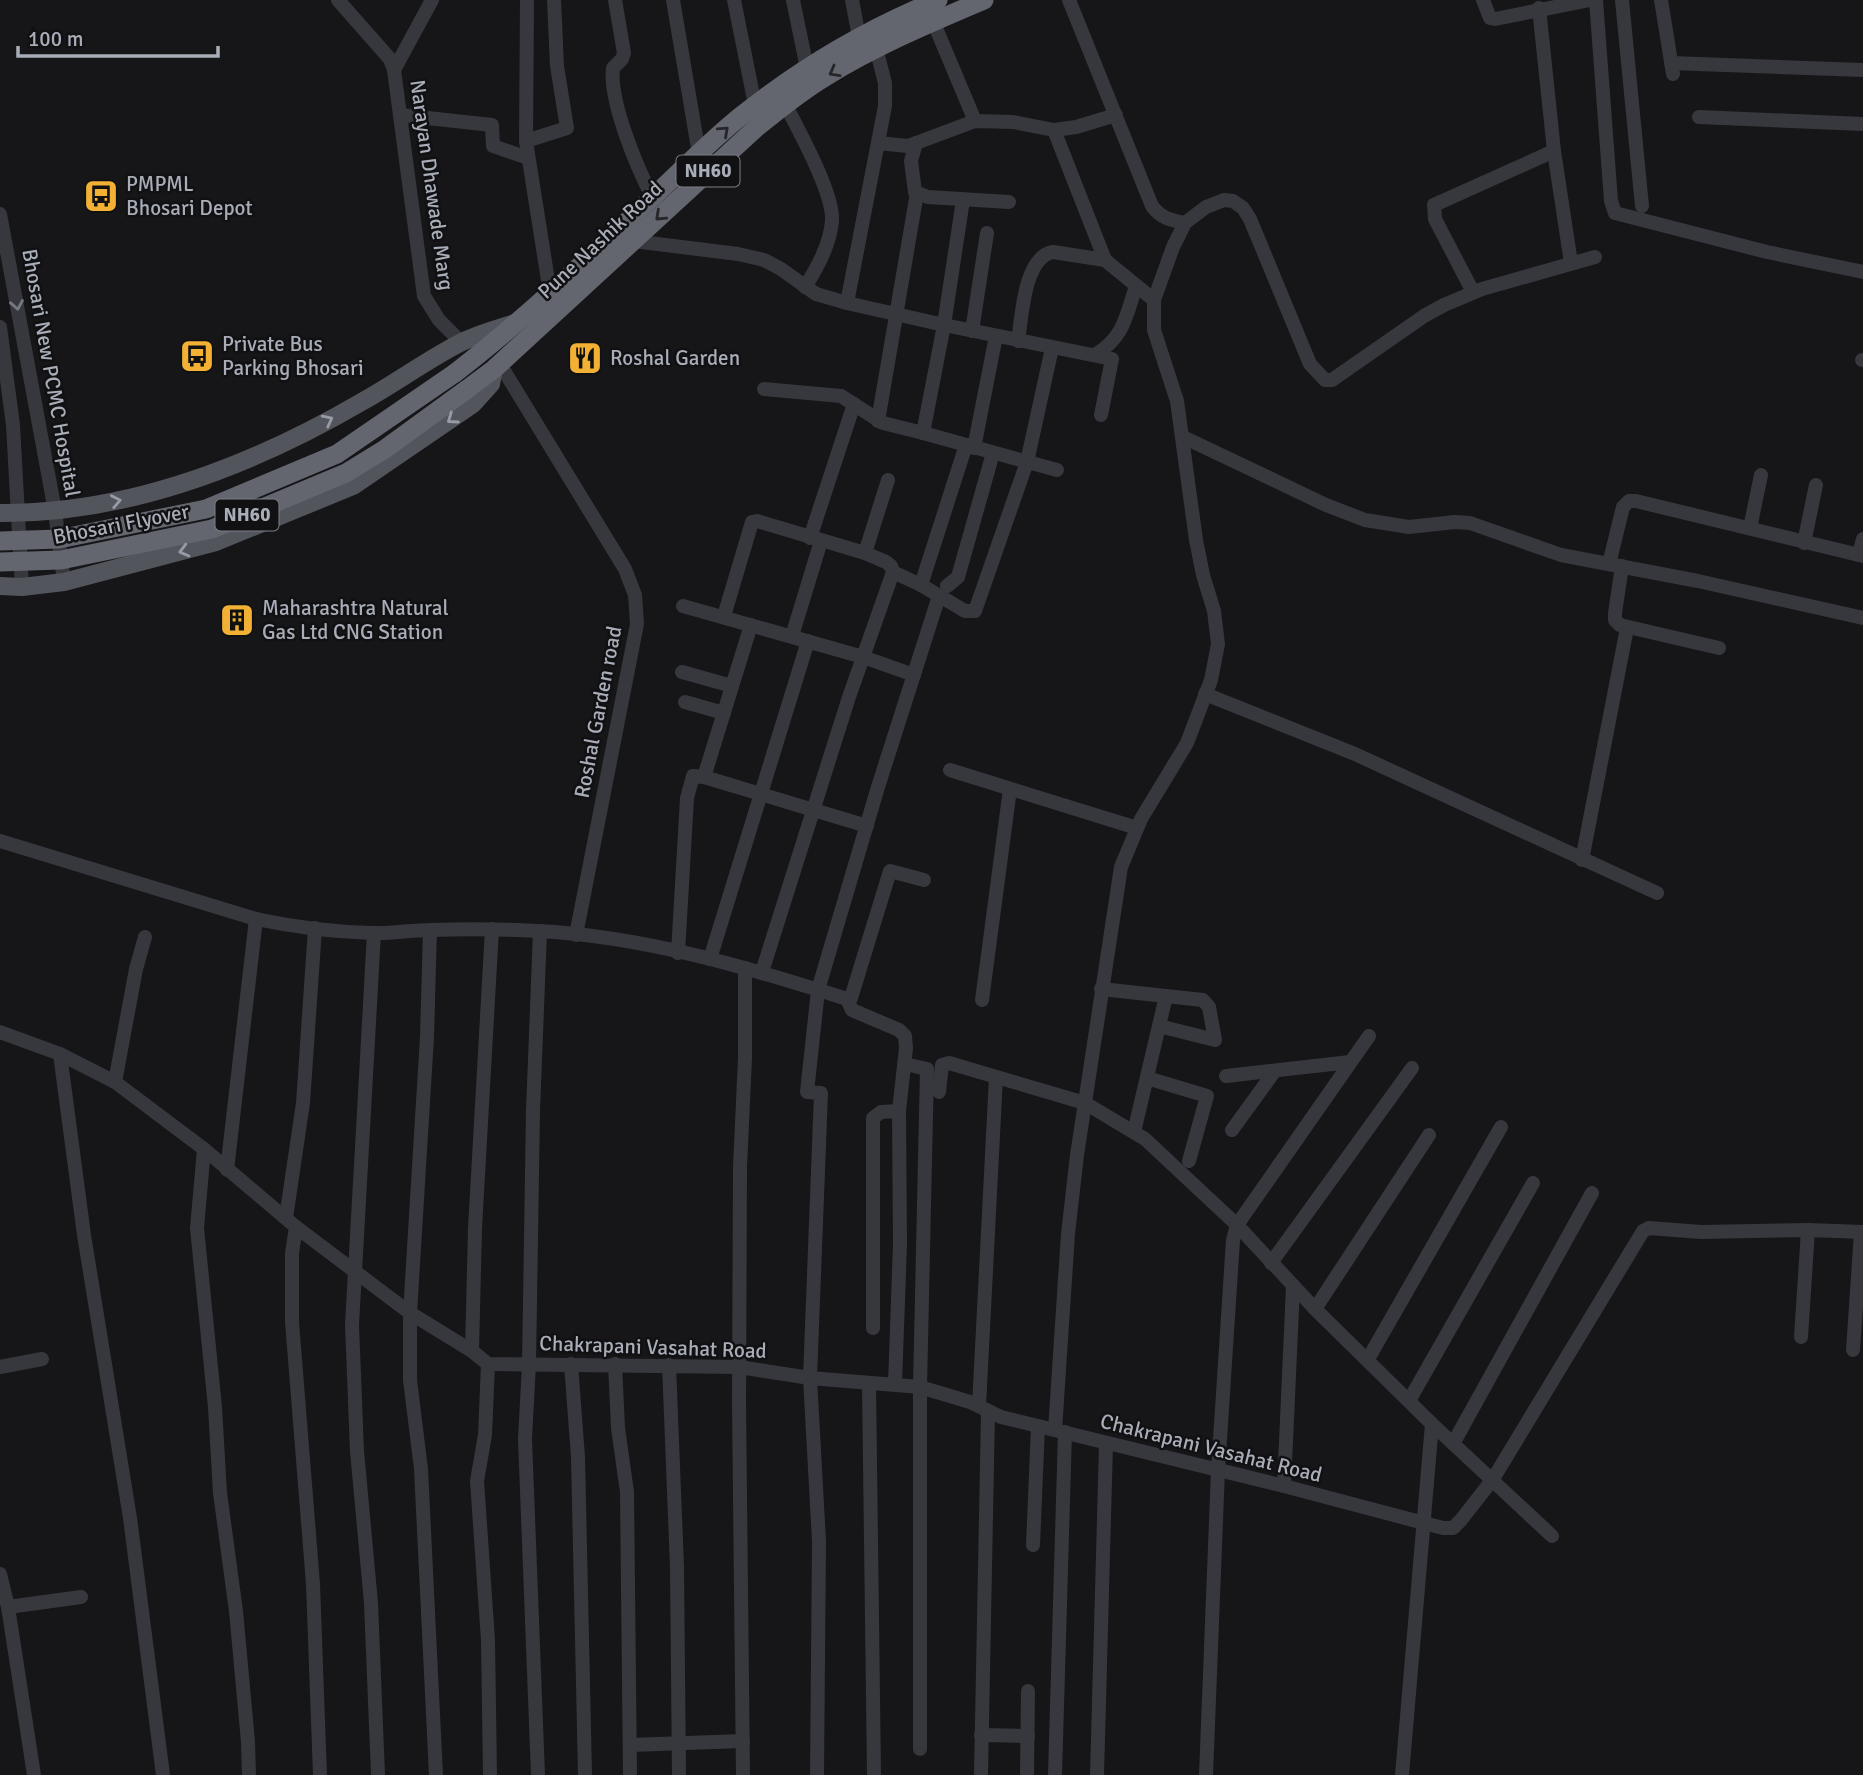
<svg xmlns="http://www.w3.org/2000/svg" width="1863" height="1775" font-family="Signika,sans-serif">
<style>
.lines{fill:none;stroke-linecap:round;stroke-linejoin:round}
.minor{stroke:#37383d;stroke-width:14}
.major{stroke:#53555c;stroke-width:18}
.highway{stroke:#63666e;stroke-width:19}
.highway-bridge{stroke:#63666e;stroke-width:19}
.oneway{stroke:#26262a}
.oneway2{stroke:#757881}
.oneway3{stroke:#979ba6}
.labels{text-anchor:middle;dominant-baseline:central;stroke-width:5;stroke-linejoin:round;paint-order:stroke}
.shield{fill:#111113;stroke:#7b7e86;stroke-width:2}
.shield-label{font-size:19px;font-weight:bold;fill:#a8adb8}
.poi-label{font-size:21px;fill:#a8adb8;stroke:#111113;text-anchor:start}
.street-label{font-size:21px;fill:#a8adb8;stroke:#111113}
</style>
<rect width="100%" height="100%" fill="#161618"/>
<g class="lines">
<g class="minor">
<path d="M338,0L390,59L394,70L424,296L439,320L461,342"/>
<path d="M527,0L526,141L550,293"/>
<path d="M615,0L624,53L622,59L613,68C609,101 637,168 653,198"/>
<path d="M673,0L699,154"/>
<path d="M734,0L755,105"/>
<path d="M793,0L807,68"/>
<path d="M852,0L859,37"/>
<path d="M1069,0L1152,206C1161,218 1170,220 1185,223"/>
<path d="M1483,0L1490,18L1495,19L1590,0"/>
<path d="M1596,0L1611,201L1615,213L1767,252L1863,272"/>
<path d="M1622,0L1642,206"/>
<path d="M1661,0L1673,74"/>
<path d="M1539,8L1554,151L1571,263"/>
<path d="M933,21L975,121"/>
<path d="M876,48L885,83V106L847,303L944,325L1112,359L1101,415"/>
<path d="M1671,63L1863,70"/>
<path d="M394,70L432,0"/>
<path d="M785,104C799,131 834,194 832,221C830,245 817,268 805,287"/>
<path d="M400,115L492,125L493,146L528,158"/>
<path d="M1699,117L1863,124"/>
<path d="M1054,130L1105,260L1154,300"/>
<path d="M526,141L567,128L557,66L554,0"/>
<path d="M878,143L908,146L975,121L1013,122L1054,130L1076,127L1116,115"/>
<path d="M916,143L911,161L915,192L928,197L1009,202"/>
<path d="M963,200L944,325L923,433L1057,470"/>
<path d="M0,214L55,511L64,582"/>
<path d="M633,241L738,254L764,260L781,269L816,294L847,303"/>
<path d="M1473,292L1435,219L1434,205L1554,151"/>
<path d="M0,327L13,425L22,587"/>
<path d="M972,331L987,233"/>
<path d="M1018,341C1022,316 1024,257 1053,252L1105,260"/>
<path d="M1095,355C1124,337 1126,317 1136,286"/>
<path d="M1862,360H1863"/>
<path d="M500,364L625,569L635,595L637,624L576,935"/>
<path d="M764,389L841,396L883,423L923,433"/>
<path d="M878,421L917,193"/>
<path d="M1183,437L1326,505L1365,520L1409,527L1455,522L1470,523L1561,555L1698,581L1863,618"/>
<path d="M974,448L996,336"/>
<path d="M1750,528L1761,475"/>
<path d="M810,538L854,404"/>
<path d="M1804,543L1816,485"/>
<path d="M865,553L888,480"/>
<path d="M1859,555L1863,539"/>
<path d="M1609,564L1623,507L1629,501H1636L1863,556"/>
<path d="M1622,566L1615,613V620L1620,625L1719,648"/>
<path d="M893,572L921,585L965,611H975L1027,462L1052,348"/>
<path d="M921,585L966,445"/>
<path d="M947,586L958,577L993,453"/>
<path d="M683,606L863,657L914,675"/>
<path d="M724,616L752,522L757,521L865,553L886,562L891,566L893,572L849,697L762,972"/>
<path d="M792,636L821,541"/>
<path d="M682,672L732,686"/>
<path d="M1205,694L1355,754L1657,893"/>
<path d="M685,702L724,713"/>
<path d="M950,770L1137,828"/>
<path d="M704,777L751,625"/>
<path d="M0,841L256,919C294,927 333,932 372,933C391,934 411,930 430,930C466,929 501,929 537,931C642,936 747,967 847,999"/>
<path d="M1582,860L1627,628"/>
<path d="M430,930L427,1037L410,1313V1380L421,1469L436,1775"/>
<path d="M374,933L352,1325L357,1451L371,1603L378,1775"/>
<path d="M678,953L687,798L693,776L704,777L867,826"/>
<path d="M710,959L808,641"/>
<path d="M1101,989L1203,1000L1209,1007L1215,1040L1159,1026"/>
<path d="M847,999L852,1010L899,1030L905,1036L906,1048L899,1111L900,1244L895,1384"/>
<path d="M847,999L851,998L890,871L924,880"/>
<path d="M982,1000L1010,789"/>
<path d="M0,1032L60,1054L115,1082L204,1149L296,1227L410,1313L472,1351L488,1364L739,1367L810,1378L920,1387L970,1402L1001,1417L1284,1486L1443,1528H1453L1461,1520L1493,1479L1643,1231L1649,1228L1701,1232L1808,1230L1863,1232"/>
<path d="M60,1054L84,1235L130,1518L163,1775"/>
<path d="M905,1064L927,1069L920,1387V1749"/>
<path d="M1226,1076L1350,1062"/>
<path d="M1147,1078L1207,1096L1189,1161"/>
<path d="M115,1082L136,969L145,937"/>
<path d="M939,1092L942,1065L949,1063L1085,1103L1145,1139L1237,1225L1315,1309L1432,1424L1552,1536"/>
<path d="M1232,1130L1274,1072"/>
<path d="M1134,1132L1166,996"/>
<path d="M204,1149L197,1228L215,1407L220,1493L236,1611L248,1742L249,1775"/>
<path d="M227,1170L256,919"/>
<path d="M286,1218L303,1103L315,928"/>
<path d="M296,1227L292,1253V1322L313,1584L320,1775"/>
<path d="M1271,1263L1412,1068"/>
<path d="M1315,1309L1429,1135"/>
<path d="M873,1328V1118L881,1112L899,1111"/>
<path d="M1801,1337L1808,1230"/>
<path d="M1853,1350L1861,1232"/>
<path d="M472,1351L475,1228L492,929"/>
<path d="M1368,1359L1501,1127"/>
<path d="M488,1364L485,1435L477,1481L488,1640L490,1775"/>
<path d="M571,1364L578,1457L585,1775"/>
<path d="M615,1364L618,1428L627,1492L630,1775"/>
<path d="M669,1365L677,1567L679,1775"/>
<path d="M0,1367L42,1359"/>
<path d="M869,1384L874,1775"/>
<path d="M1410,1399L1533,1183"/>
<path d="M979,1406L996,1077"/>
<path d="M1055,1430L1068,1234L1077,1155L1121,867L1141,819L1187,743L1211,680L1218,644L1214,611L1203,575L1196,540L1177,401L1154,330V300L1173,247L1185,223L1206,207L1224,200L1233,201L1243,208L1250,219L1310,364L1325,380H1332L1424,316L1444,305L1482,289L1595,257"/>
<path d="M1454,1442L1592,1193"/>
<path d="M1284,1486L1293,1286"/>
<path d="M1033,1545L1038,1426"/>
<path d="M0,1574L8,1607L34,1775"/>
<path d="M8,1607L81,1597"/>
<path d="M981,1735L1028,1736"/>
<path d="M630,1745L743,1741"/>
<path d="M538,1775L525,1439L529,1364L533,1111L540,931"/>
<path d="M743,1775L739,1402L740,1167L745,1058V968"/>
<path d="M817,1775L819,1541L810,1378L821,1093L807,1092L818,990L878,787L939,596"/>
<path d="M981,1775L988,1412"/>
<path d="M1027,1775L1028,1691"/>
<path d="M1055,1775L1065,1432"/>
<path d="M1097,1775L1106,1444"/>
<path d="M1206,1775L1218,1470L1233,1240L1237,1225L1369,1036"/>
<path d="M1402,1775L1432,1424"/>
</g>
<g class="major">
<path d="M0,513C130,514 254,465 365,400C397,382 427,360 460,343C477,334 497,329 515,323"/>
<path d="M0,586L22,587L64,582L216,542L353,486L473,404L491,384L494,369"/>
</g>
<g class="highway">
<path d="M455,373C525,319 590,257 654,196C683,169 710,141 741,116C801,68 867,29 938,0"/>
<path d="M466,390L494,369L756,128C778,110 800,92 825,77C875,46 930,23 984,0"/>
</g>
<g class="highway-bridge">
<path d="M0,541L59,539L206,509L337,454L455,373"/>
<path d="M0,562L61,560L212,529L346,473L385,449L466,390"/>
</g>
</g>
<defs><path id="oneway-chevron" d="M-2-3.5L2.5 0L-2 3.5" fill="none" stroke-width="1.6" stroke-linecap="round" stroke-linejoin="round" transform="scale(1.75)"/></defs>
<g class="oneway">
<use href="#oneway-chevron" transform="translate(834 72) rotate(151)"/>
<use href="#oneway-chevron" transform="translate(724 131) rotate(-42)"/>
<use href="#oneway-chevron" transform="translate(660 216) rotate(137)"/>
</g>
<use class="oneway2" href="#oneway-chevron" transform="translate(17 305) rotate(80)"/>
<g class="oneway3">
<use href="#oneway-chevron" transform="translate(452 419) rotate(145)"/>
<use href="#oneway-chevron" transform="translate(328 420) rotate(-27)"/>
<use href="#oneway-chevron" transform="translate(116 501) rotate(-11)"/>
<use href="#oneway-chevron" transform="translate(184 551) rotate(165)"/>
</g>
<defs>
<g id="bus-square" transform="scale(1.75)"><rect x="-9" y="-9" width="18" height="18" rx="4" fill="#f2b134" stroke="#111113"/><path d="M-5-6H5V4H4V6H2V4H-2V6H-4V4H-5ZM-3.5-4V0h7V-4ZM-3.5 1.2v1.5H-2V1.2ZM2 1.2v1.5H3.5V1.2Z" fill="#111"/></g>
<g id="restaurant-square" transform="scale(1.75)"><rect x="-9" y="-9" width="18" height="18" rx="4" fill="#f2b134" stroke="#111113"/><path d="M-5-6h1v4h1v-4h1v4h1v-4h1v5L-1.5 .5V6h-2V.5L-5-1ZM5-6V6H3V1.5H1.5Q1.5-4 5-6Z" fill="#111"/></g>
<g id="building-square" transform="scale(1.75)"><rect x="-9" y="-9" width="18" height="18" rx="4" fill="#f2b134" stroke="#111113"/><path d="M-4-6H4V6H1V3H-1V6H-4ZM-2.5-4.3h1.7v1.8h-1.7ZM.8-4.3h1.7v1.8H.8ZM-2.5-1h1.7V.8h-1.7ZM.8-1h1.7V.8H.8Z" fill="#111"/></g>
</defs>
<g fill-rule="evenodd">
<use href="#bus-square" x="101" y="196"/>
<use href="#bus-square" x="197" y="356"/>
<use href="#restaurant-square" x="585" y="358"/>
<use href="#building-square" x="237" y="620"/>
</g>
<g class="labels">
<g class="shield">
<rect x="676.5" y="155.5" width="63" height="31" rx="5"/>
<rect x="215.5" y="499.5" width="63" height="31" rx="5"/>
</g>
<g class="shield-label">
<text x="708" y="171">NH60</text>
<text x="247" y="515">NH60</text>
</g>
<g class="poi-label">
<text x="126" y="184">PMPML<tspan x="126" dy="24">Bhosari Depot</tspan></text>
<text x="222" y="344">Private Bus<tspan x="222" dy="24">Parking Bhosari</tspan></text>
<text x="610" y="358">Roshal Garden</text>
<text x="262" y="608">Maharashtra Natural<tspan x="262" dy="24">Gas Ltd CNG Station</tspan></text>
</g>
<g class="street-label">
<text transform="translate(432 185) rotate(82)">Narayan Dhawade Marg</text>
<text transform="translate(600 240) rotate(-43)">Pune Nashik Road</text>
<text transform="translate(51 373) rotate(80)">Bhosari New PCMC Hospital</text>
<text transform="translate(121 524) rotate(-11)">Bhosari Flyover</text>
<text transform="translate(598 712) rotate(-79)">Roshal Garden road</text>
<text transform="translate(653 1347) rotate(2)">Chakrapani Vasahat Road</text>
<text transform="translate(1211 1448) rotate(14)">Chakrapani Vasahat Road</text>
</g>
</g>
<path d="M18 46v10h200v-10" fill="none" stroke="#a8adb8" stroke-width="3.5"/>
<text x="28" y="46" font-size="21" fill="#a8adb8" stroke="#111113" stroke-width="5" paint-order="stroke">100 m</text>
</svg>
